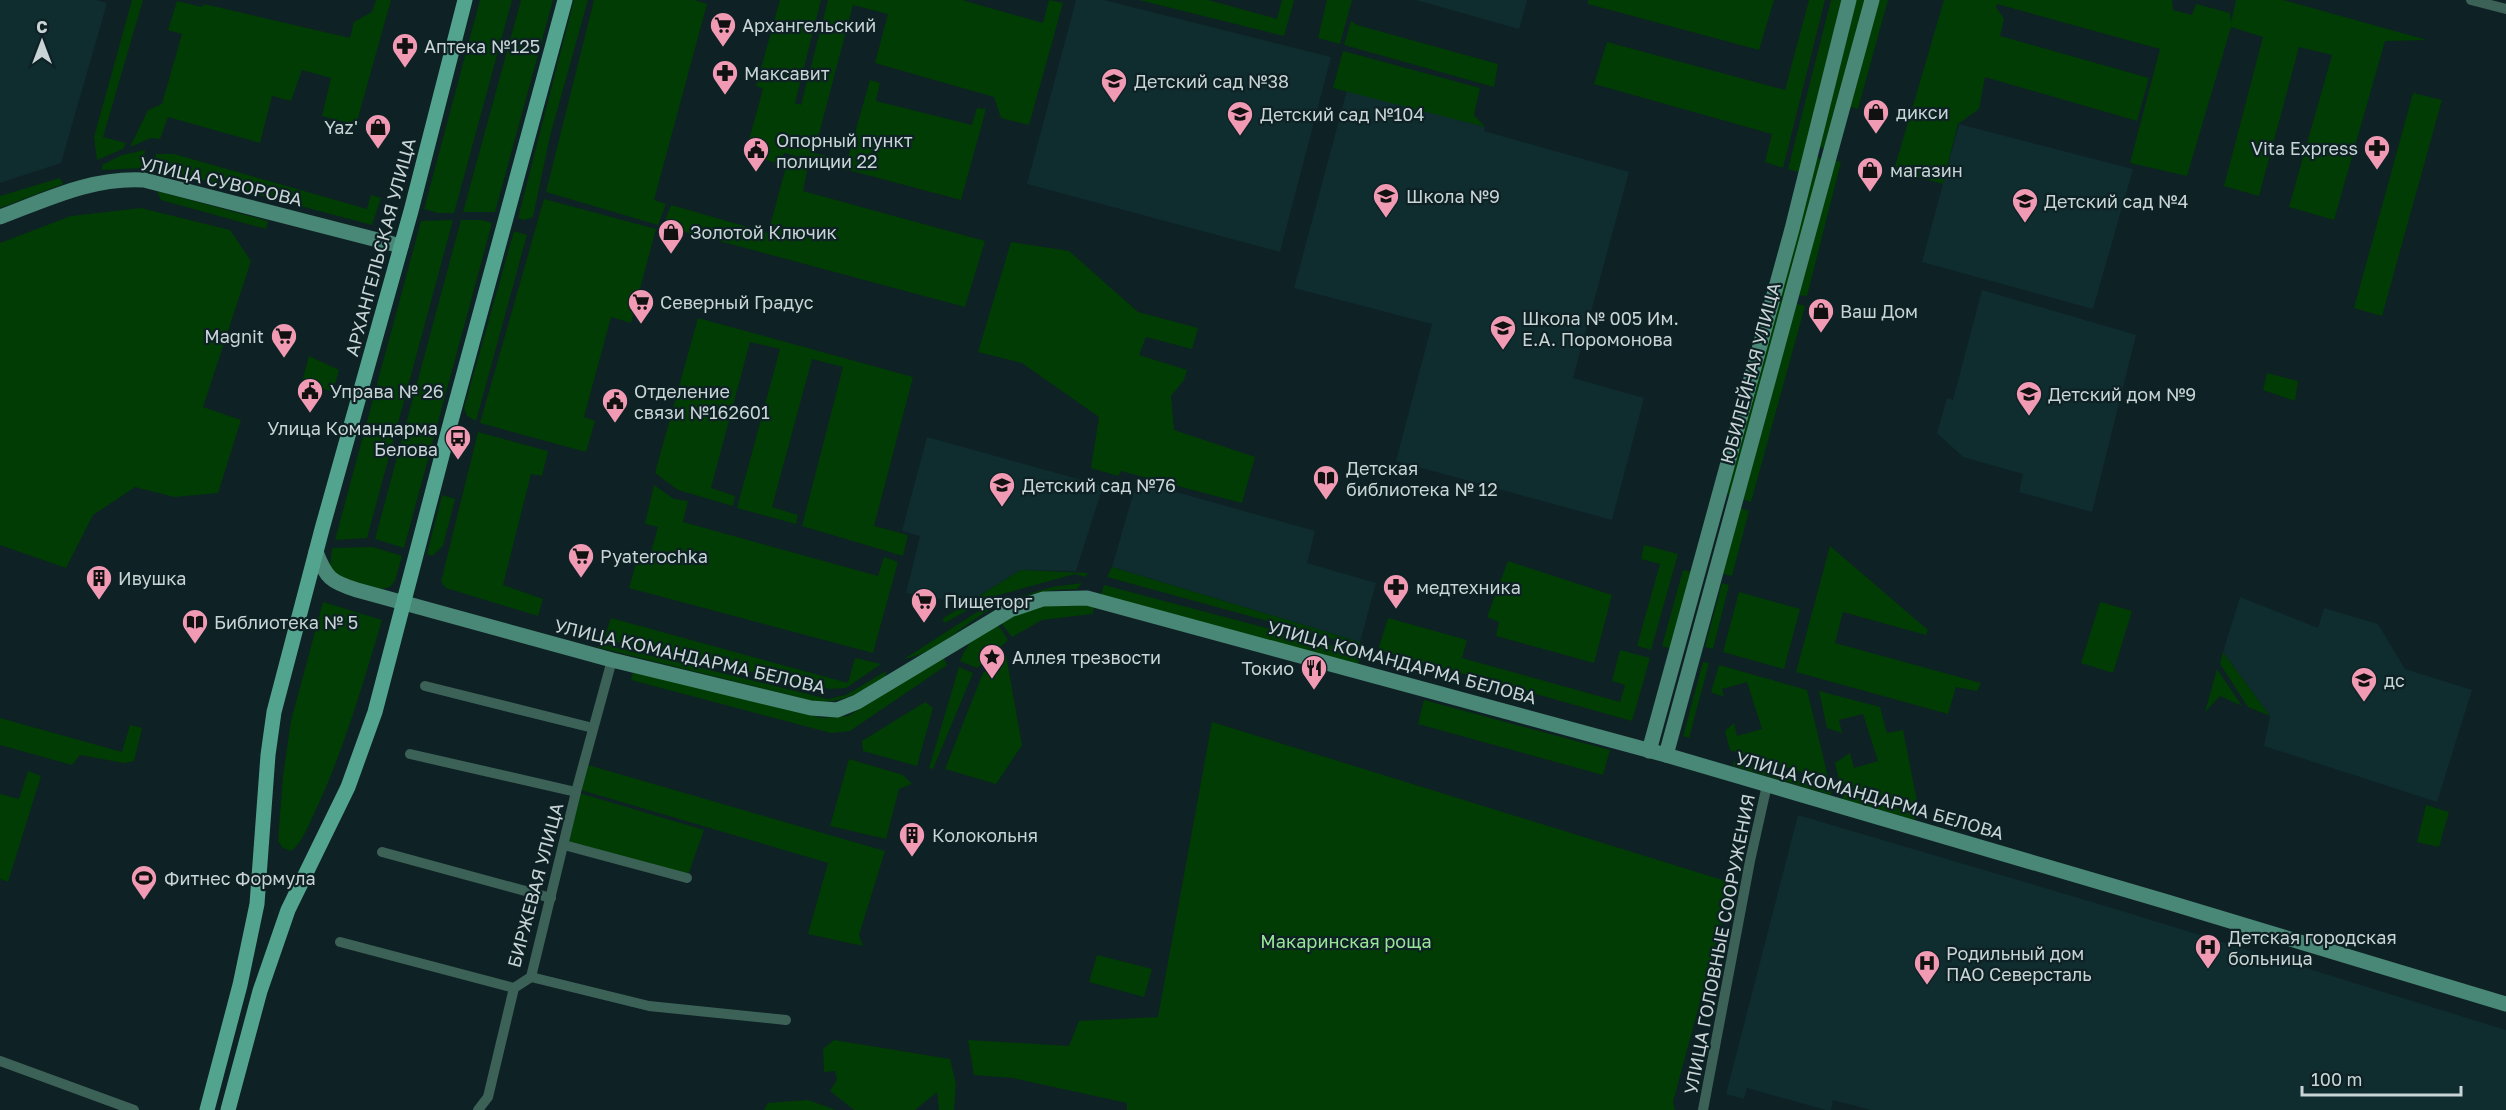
<svg xmlns="http://www.w3.org/2000/svg" width="2506" height="1110" font-family="'Golos Text',sans-serif">
<style>
.built{fill:#0f2c2f}
.green{fill:#013c04}
.lines{fill:none;stroke-linecap:round;stroke-linejoin:round}
.street{stroke:#3c6156;stroke-width:10}
.secondary{stroke:#498776;stroke-width:15}
.primary{stroke:#53a48f;stroke-width:15}
.labels{text-anchor:middle;dominant-baseline:central;stroke-width:4.5;stroke-linejoin:round;paint-order:stroke}
.poi-label{font-size:18px;fill:#c8d4d5;stroke:#0e2124;text-anchor:start}
.street-label{font-size:18px;fill:#c8d4d5;stroke:#0e2124}
.park-label{font-size:18px;fill:#99e596;stroke:#0e2124}
</style>
<rect width="100%" height="100%" fill="#0e2124"/>
<g class="built">
<path d="M0,0H96L107,3L61,163L0,183Z"/>
<path d="M1076,0H1104L1331,57L1280,252L1027,184Z"/>
<path d="M1416,0H1527L1519,29Z"/>
<path d="M1347,90L1485,127L1484,131L1629,172L1573,378L1644,398L1612,520L1396,461L1432,324L1294,288Z"/>
<path d="M1959,124L2133,169L2093,309L1922,262Z"/>
<path d="M1982,290L2136,335L2092,512L2019,492L2023,474L1963,457L1937,433L1947,398L1953,400Z"/>
<path d="M927,437L1103,486L1076,571L1021,570L966,604L906,593L920,536L902,531Z"/>
<path d="M1137,481L1315,531L1307,563L1376,583L1360,642L1112,567Z"/>
<path d="M2240,597L2318,628L2324,608L2378,624L2405,669L2472,690L2437,802L2264,746L2270,716L2223,652Z"/>
<path d="M1798,815L2119,910L2506,1030V1110H1871L1833,1100L1831,1110H1826L1747,1088L1744,1099L1726,1094Z"/>
</g>
<g class="green">
<path d="M132,0H143L103,137L126,143L123,149L97,160L94,137Z"/>
<path d="M376,0H391L356,125L322,116L331,78L302,70L291,101L272,96L260,143L168,117L160,139L151,138L130,147L148,110L162,104L182,34L168,30L177,1L202,7L204,4L350,38L354,22L372,12Z"/>
<path d="M480,0H512L454,213H438L424,209Z"/>
<path d="M521,0H553L495,212H463Z"/>
<path d="M574,0H588L550,136L533,217L525,220L518,218Z"/>
<path d="M594,0H694L707,4L654,200L666,204L658,225L546,192Z"/>
<path d="M780,0H821L795,103L801,105L828,0H962L1043,23L1049,0L1063,3L1029,125L1001,118L994,97L875,63L888,14L853,5L814,153L847,161L870,80L880,83L876,101L972,125L977,108L986,109L961,200L784,153L780,164L745,154L763,89L756,86Z"/>
<path d="M1139,0H1208L1277,19L1282,0H1294L1284,36Z"/>
<path d="M1327,0H1352L1340,44L1318,38Z"/>
<path d="M1588,0H1774L1759,50L1588,4Z"/>
<path d="M1809,0H1825L1783,168L1765,162L1772,134L1594,84L1607,42L1785,90Z"/>
<path d="M1831,0H1845L1802,173L1788,169Z"/>
<path d="M1855,0H1866L1825,148L1818,147Z"/>
<path d="M1877,0H1888L1858,109L1847,106Z"/>
<path d="M1944,0H2172L2173,10L2192,15L2196,4L2230,13L2231,23L2236,0H2283L2427,40L2385,41L2334,220L2289,207L2332,55L2299,47L2259,196L2224,186L2263,37L2231,27L2187,176L2130,163L2160,49L1997,4L1996,7L2004,19L2000,36L2149,78L2137,121L1985,77L1979,109L1958,124L1943,184L1894,170Z"/>
<path d="M1351,21L1357,25L1498,64L1494,87L1344,45Z"/>
<path d="M1343,51L1480,88L1474,115L1485,127L1333,88Z"/>
<path d="M2413,93L2442,100L2382,316L2354,308Z"/>
<path d="M145,150L143,168L102,170V165L122,155Z"/>
<path d="M156,154H174L367,209L371,195L381,198L372,225L153,167Z"/>
<path d="M1816,157L1822,159L1731,495L1725,493Z"/>
<path d="M788,160L808,166L803,191L985,241L965,307L663,226L671,205L768,233Z"/>
<path d="M1833,160L1841,162L1807,296L1796,295Z"/>
<path d="M60,178L63,184L0,208V196Z"/>
<path d="M157,191L268,221L266,229L161,200Z"/>
<path d="M544,199L656,229L631,323L611,317L584,417L595,421L586,452L480,423Z"/>
<path d="M141,208L230,230L251,261L203,407L241,420L218,493L174,497L135,487L93,515L66,568L0,545V243L71,216Z"/>
<path d="M453,220L367,538L335,540L421,221Z"/>
<path d="M461,220H482L492,223L404,548L375,539Z"/>
<path d="M514,231L527,235L476,421L467,416L464,408Z"/>
<path d="M1011,242L1069,251L1138,312L1198,328L1192,349L1146,337L1139,355L1187,370L1184,380L1171,396L1174,430L1255,457L1242,503L1121,471L1118,476L1091,468L1099,417L1022,363L978,352Z"/>
<path d="M1794,303L1805,306L1751,502L1742,499Z"/>
<path d="M698,318L913,377L874,526L908,535L903,556L802,526L843,367L812,359L772,507L798,515L796,524L737,508L780,349L750,342L711,488L735,496L733,506L678,490L655,473Z"/>
<path d="M309,356L339,370L333,392L302,382Z"/>
<path d="M2267,373L2298,381L2295,401L2263,390Z"/>
<path d="M478,432L548,451L542,476L531,474L503,585L543,599L538,616L446,588L441,582Z"/>
<path d="M654,485L674,499L688,501L683,522L878,576L884,557L898,562L873,653L629,588L639,553L650,556L658,527L645,524Z"/>
<path d="M442,495L455,499L443,546L432,556L427,554Z"/>
<path d="M1740,508L1749,511L1732,576L1723,574Z"/>
<path d="M1644,545L1678,554L1651,650L1637,646L1660,564L1641,559Z"/>
<path d="M1830,546L1928,630L1926,635L1843,612L1835,643L1981,683L1977,691L1956,687L1948,714L1796,672Z"/>
<path d="M373,547L402,556L395,581L390,587L382,589L340,578L330,566L332,548Z"/>
<path d="M1508,561L1612,595L1594,663L1496,636L1499,622L1487,617Z"/>
<path d="M1112,567L1360,642L1362,647L1107,577Z"/>
<path d="M1021,570L1088,573L1085,577L1075,574L988,598L945,623L942,619Z"/>
<path d="M1683,570L1693,572L1672,649L1662,646Z"/>
<path d="M1082,583L1077,589C1046,589 1016,596 988,611C961,626 935,654 904,659L985,607L1052,587Z"/>
<path d="M1722,583L1729,585L1713,649L1705,647Z"/>
<path d="M1104,585L1361,653L1358,665L1100,598Z"/>
<path d="M1739,592L1800,609L1784,669L1723,652Z"/>
<path d="M1057,601L1096,604L1092,614L1042,620L1012,637L1001,623L1024,610Z"/>
<path d="M323,602L382,620C362,687 343,753 313,816C307,828 302,843 291,851L283,848L278,841L283,776L291,721Z"/>
<path d="M2100,602L2132,611L2113,673L2081,663Z"/>
<path d="M611,618L848,683L855,658L881,664L846,688L829,689L604,639Z"/>
<path d="M1388,618L1467,640L1462,658L1620,702L1625,685L1612,681L1620,650L1650,658L1632,721L1378,650Z"/>
<path d="M997,623L1008,640L977,668L960,661C969,639 977,635 997,623Z"/>
<path d="M603,644L828,699L846,695L886,671L885,677C860,692 847,702 817,702L596,647Z"/>
<path d="M2223,652L2270,716L2248,707L2220,664Z"/>
<path d="M1006,655L1022,745L996,784L945,769L983,673Z"/>
<path d="M943,657L947,665L850,731L831,733L631,680L634,669L822,718L848,716Z"/>
<path d="M1703,662L1709,663L1689,738L1683,736Z"/>
<path d="M1719,665L1807,690L1829,781L1730,750L1725,731L1734,723L1737,736L1762,729L1747,682L1722,689L1724,697L1711,692Z"/>
<path d="M959,667L973,673L933,769L929,768Z"/>
<path d="M2217,669L2242,706L2220,696L2205,712Z"/>
<path d="M1819,691L1880,707L1887,733L1903,730L1918,806L1840,784L1835,763L1850,753L1854,768L1878,761L1863,714L1839,720L1842,733L1827,728Z"/>
<path d="M1424,700L1610,750L1603,775L1418,724Z"/>
<path d="M925,702L933,708L917,766L863,751L862,741Z"/>
<path d="M0,718L122,752L130,725L142,728L134,761L124,763L80,755L72,765L0,745Z"/>
<path d="M1212,722L1732,883L1673,1102L1675,1110H1127V1103L1013,1078L974,1075L968,1040L1069,1046L1079,1021L1158,1017Z"/>
<path d="M849,759L903,775L912,784L899,789L886,839L830,826Z"/>
<path d="M1734,761L1832,790L1831,795L1733,766Z"/>
<path d="M588,765L885,851L859,935L863,946L808,934L828,863L581,790Z"/>
<path d="M28,771L41,776L8,882L0,879V794L19,799Z"/>
<path d="M576,792L704,830L687,878L564,845Z"/>
<path d="M1844,793L1917,814L1915,820L1842,799Z"/>
<path d="M2426,805L2449,812L2439,847L2417,842Z"/>
<path d="M1097,955L1152,969L1144,997L1089,982Z"/>
<path d="M834,1040L950,1059L956,1084L954,1110H939L937,1092L915,1110H854L830,1091L837,1080L835,1071L824,1072L823,1049Z"/>
<path d="M808,1100L836,1110H764L768,1103Z"/>
</g>
<g class="lines">
<g class="street">
<path d="M2471,0L2506,9"/>
<path d="M425,686L593,728"/>
<path d="M410,754L576,792"/>
<path d="M564,845L687,878"/>
<path d="M382,852L551,898"/>
<path d="M340,942L514,988"/>
<path d="M531,977L649,1006L786,1020"/>
<path d="M0,1061L134,1110"/>
<path d="M478,1110L488,1097L514,988L531,977L576,792L612,660"/>
<path d="M1703,1110L1750,861L1767,785"/>
</g>
<g class="secondary">
<path d="M0,217C48,199 92,177 144,180L401,246"/>
<path d="M316,552C326,578 331,582 357,590L612,660L811,708L837,710L857,702L1010,610L1043,599L1087,598L1666,755L2164,901L2506,1004"/>
<path d="M1649,751L1792,229L1849,0"/>
<path d="M1666,755L1872,0"/>
</g>
<g class="primary">
<path d="M207,1110L240,985L257,904L268,755L274,712L322,529L411,211L465,0"/>
<path d="M228,1110L260,991L288,910L348,787L375,712L451,421L565,0"/>
</g>
</g>
<defs>
<g id="supermarket-pin" transform="scale(1.35)"><path d="M0 17L-7.5 6A9.5 9.5 0 1 1 7.5 6Z" fill="#f09ab4" stroke="#0e2124"/><path d="M-6-5.5h2.5l.6 2H6L4.5 2H-2.5L-4.4-4H-6ZM-1.5 3.2a1.3 1.3 0 1 0 .1 0ZM3 3.2a1.3 1.3 0 1 0 .1 0Z" fill="#111"/></g>
<g id="pharmacy-pin" transform="scale(1.35)"><path d="M0 17L-7.5 6A9.5 9.5 0 1 1 7.5 6Z" fill="#f09ab4" stroke="#0e2124"/><path d="M-2-6h4v4h4v4h-4v4h-4v-4h-4v-4h4Z" fill="#111"/></g>
<g id="school-pin" transform="scale(1.35)"><path d="M0 17L-7.5 6A9.5 9.5 0 1 1 7.5 6Z" fill="#f09ab4" stroke="#0e2124"/><path d="M0-5L7-2L0 1L-7-2ZM-4 1L0 2.5L4 1V4Q0 6-4 4Z" fill="#111"/></g>
<g id="shop-pin" transform="scale(1.35)"><path d="M0 17L-7.5 6A9.5 9.5 0 1 1 7.5 6Z" fill="#f09ab4" stroke="#0e2124"/><path d="M-5-2.5h2.3a2.7 3.5 0 0 1 5.4 0H5L5.5 6h-11ZM-1.5-2.5h3a1.5 2.3 0 0 0-3 0Z" fill="#111"/></g>
<g id="civic-pin" transform="scale(1.35)"><path d="M0 17L-7.5 6A9.5 9.5 0 1 1 7.5 6Z" fill="#f09ab4" stroke="#0e2124"/><path d="M-.6-6.5H3V-4.5H.6V-3L4-1V1h2V6H-6V1h2V-1L-.6-3ZM-1.2 2.5V6h2.4V2.5Z" fill="#111"/></g>
<g id="bus-pin" transform="scale(1.35)"><path d="M0 17L-7.5 6A9.5 9.5 0 1 1 7.5 6Z" fill="#f09ab4" stroke="#0e2124"/><path d="M-5-6H5V4H4V6H2V4H-2V6H-4V4H-5ZM-3.5-4V0h7V-4ZM-3.5 1.2v1.5H-2V1.2ZM2 1.2v1.5H3.5V1.2Z" fill="#111"/></g>
<g id="library-pin" transform="scale(1.35)"><path d="M0 17L-7.5 6A9.5 9.5 0 1 1 7.5 6Z" fill="#f09ab4" stroke="#0e2124"/><path d="M-6-4Q-3-5.5-.7-3.5V5Q-3 3-6 4ZM6-4Q3-5.5 .7-3.5V5Q3 3 6 4Z" fill="#111"/></g>
<g id="building-pin" transform="scale(1.35)"><path d="M0 17L-7.5 6A9.5 9.5 0 1 1 7.5 6Z" fill="#f09ab4" stroke="#0e2124"/><path d="M-4-6H4V6H1V3H-1V6H-4ZM-2.5-4.3h1.7v1.8h-1.7ZM.8-4.3h1.7v1.8H.8ZM-2.5-1h1.7V.8h-1.7ZM.8-1h1.7V.8H.8Z" fill="#111"/></g>
<g id="sight-pin" transform="scale(1.35)"><path d="M0 17L-7.5 6A9.5 9.5 0 1 1 7.5 6Z" fill="#f09ab4" stroke="#0e2124"/><path d="M0-6L1.8-2.2L6-1.7L2.9 1.2L3.7 5.4L0 3.3L-3.7 5.4L-2.9 1.2L-6-1.7L-1.8-2.2Z" fill="#111"/></g>
<g id="restaurant-pin" transform="scale(1.35)"><path d="M0 17L-7.5 6A9.5 9.5 0 1 1 7.5 6Z" fill="#f09ab4" stroke="#0e2124"/><path d="M-5-6h1v4h1v-4h1v4h1v-4h1v5L-1.5 .5V6h-2V.5L-5-1ZM5-6V6H3V1.5H1.5Q1.5-4 5-6Z" fill="#111"/></g>
<g id="stadium-pin" transform="scale(1.35)"><path d="M0 17L-7.5 6A9.5 9.5 0 1 1 7.5 6Z" fill="#f09ab4" stroke="#0e2124"/><path d="M0-5a6.5 5 0 1 0 0 10a6.5 5 0 1 0 0-10ZM-3.5-1.8h7v3.6h-7Z" fill="#111"/></g>
<g id="hospital-pin" transform="scale(1.35)"><path d="M0 17L-7.5 6A9.5 9.5 0 1 1 7.5 6Z" fill="#f09ab4" stroke="#0e2124"/><path d="M-5-5h3v3.5h4V-5h3V5h-3V1.5h-4V5h-3Z" fill="#111"/></g>
</defs>
<g fill-rule="evenodd">
<use href="#supermarket-pin" x="723" y="25"/>
<use href="#pharmacy-pin" x="405" y="46"/>
<use href="#pharmacy-pin" x="725" y="73"/>
<use href="#school-pin" x="1114" y="81"/>
<use href="#shop-pin" x="1876" y="112"/>
<use href="#school-pin" x="1240" y="114"/>
<use href="#shop-pin" x="378" y="127"/>
<use href="#pharmacy-pin" x="2377" y="148"/>
<use href="#civic-pin" x="756" y="150"/>
<use href="#shop-pin" x="1870" y="170"/>
<use href="#school-pin" x="1386" y="196"/>
<use href="#school-pin" x="2025" y="201"/>
<use href="#shop-pin" x="671" y="232"/>
<use href="#supermarket-pin" x="641" y="302"/>
<use href="#shop-pin" x="1821" y="311"/>
<use href="#school-pin" x="1503" y="328"/>
<use href="#supermarket-pin" x="284" y="336"/>
<use href="#civic-pin" x="310" y="391"/>
<use href="#school-pin" x="2029" y="394"/>
<use href="#civic-pin" x="615" y="401"/>
<use href="#bus-pin" x="458" y="438"/>
<use href="#library-pin" x="1326" y="478"/>
<use href="#school-pin" x="1002" y="485"/>
<use href="#supermarket-pin" x="581" y="556"/>
<use href="#building-pin" x="99" y="578"/>
<use href="#pharmacy-pin" x="1396" y="587"/>
<use href="#supermarket-pin" x="924" y="601"/>
<use href="#library-pin" x="195" y="622"/>
<use href="#sight-pin" x="992" y="657"/>
<use href="#restaurant-pin" x="1314" y="668"/>
<use href="#school-pin" x="2364" y="680"/>
<use href="#building-pin" x="912" y="835"/>
<use href="#stadium-pin" x="144" y="878"/>
<use href="#hospital-pin" x="2208" y="947"/>
<use href="#hospital-pin" x="1927" y="963"/>
</g>
<g class="labels">
<g class="poi-label">
<text x="742" y="25">Архангельский</text>
<text x="424" y="46">Аптека №125</text>
<text x="744" y="73">Максавит</text>
<text x="1134" y="81">Детский сад №38</text>
<text x="1896" y="112">дикси</text>
<text x="1260" y="114">Детский сад №104</text>
<text x="358" y="127" text-anchor="end">Yaz'</text>
<text x="776" y="140">Опорный пункт<tspan x="776" dy="21">полиции 22</tspan></text>
<text x="2358" y="148" text-anchor="end">Vita Express</text>
<text x="1890" y="170">магазин</text>
<text x="1406" y="196">Школа №9</text>
<text x="2044" y="201">Детский сад №4</text>
<text x="690" y="232">Золотой Ключик</text>
<text x="660" y="302">Северный Градус</text>
<text x="1840" y="311">Ваш Дом</text>
<text x="1522" y="318">Школа № 005 Им.<tspan x="1522" dy="21">Е.А. Поромонова</tspan></text>
<text x="264" y="336" text-anchor="end">Magnit</text>
<text x="330" y="391">Управа № 26</text>
<text x="634" y="391">Отделение<tspan x="634" dy="21">связи №162601</tspan></text>
<text x="2048" y="394">Детский дом №9</text>
<text x="438" y="428" text-anchor="end">Улица Командарма<tspan x="438" dy="21">Белова</tspan></text>
<text x="1346" y="468">Детская<tspan x="1346" dy="21">библиотека № 12</tspan></text>
<text x="1022" y="485">Детский сад №76</text>
<text x="600" y="556">Pyaterochka</text>
<text x="118" y="578">Ивушка</text>
<text x="1416" y="587">медтехника</text>
<text x="944" y="601">Пищеторг</text>
<text x="214" y="622">Библиотека № 5</text>
<text x="1012" y="657">Аллея трезвости</text>
<text x="1294" y="668" text-anchor="end">Токио</text>
<text x="2384" y="680">дс</text>
<text x="932" y="835">Колокольня</text>
<text x="164" y="878">Фитнес Формула</text>
<text x="2228" y="937">Детская городская<tspan x="2228" dy="21">больница</tspan></text>
<text x="1946" y="953">Родильный дом<tspan x="1946" dy="21">ПАО Северсталь</tspan></text>
</g>
<g class="street-label">
<text transform="translate(221 181) rotate(13)">УЛИЦА СУВОРОВА</text>
<text transform="translate(380 247) rotate(-75)">АРХАНГЕЛЬСКАЯ УЛИЦА</text>
<text transform="translate(1750 373) rotate(-75)">ЮБИЛЕЙНАЯ УЛИЦА</text>
<text transform="translate(690 656) rotate(13)">УЛИЦА КОМАНДАРМА БЕЛОВА</text>
<text transform="translate(1402 662) rotate(15)">УЛИЦА КОМАНДАРМА БЕЛОВА</text>
<text transform="translate(1870 795) rotate(16)">УЛИЦА КОМАНДАРМА БЕЛОВА</text>
<text transform="translate(535 885) rotate(-75)">БИРЖЕВАЯ УЛИЦА</text>
<text transform="translate(1719 944) rotate(-79)">УЛИЦА ГОЛОВНЫЕ СООРУЖЕНИЯ</text>
</g>
<g class="park-label">
<text x="1346" y="941">Макаринская роща</text>
</g>
</g>
<g transform="translate(42 42)" stroke="#0e2124" stroke-width="4.5" paint-order="stroke">
<path d="M0-4.5L10 22L0 15L-10 22Z" fill="#c8d4d5"/>
<text y="-9" font-size="16" font-weight="bold" text-anchor="middle" fill="#c8d4d5">С</text>
</g>
<path d="M2302 1086v9h159v-9" fill="none" stroke="#c8d4d5" stroke-width="3"/>
<text x="2311" y="1086" font-size="18" fill="#c8d4d5" stroke="#0e2124" stroke-width="4.5" paint-order="stroke">100 m</text>
</svg>
